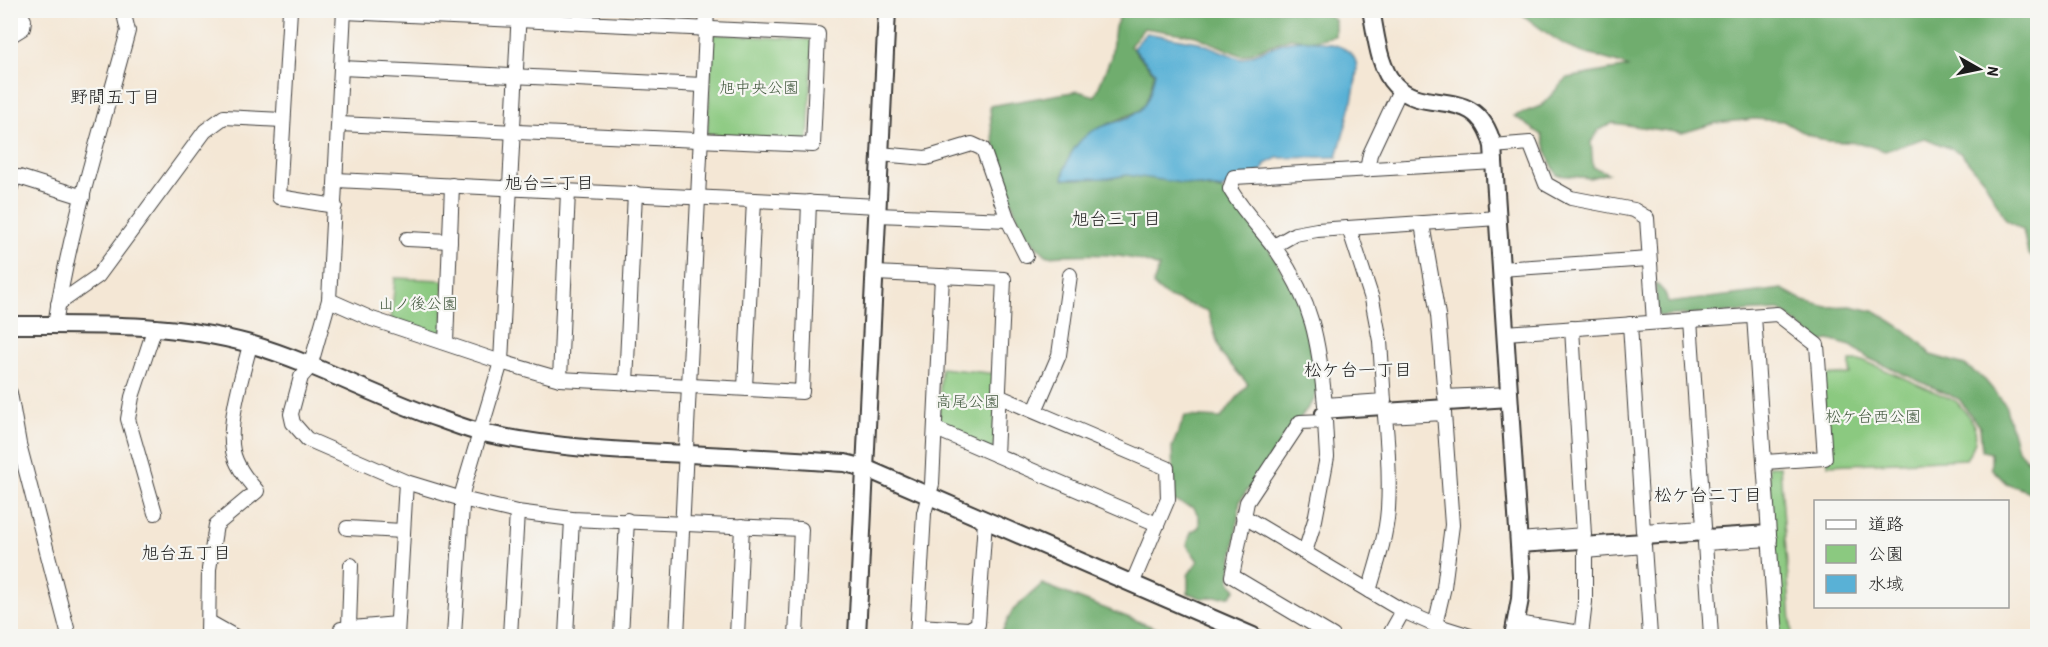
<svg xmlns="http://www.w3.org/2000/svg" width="2048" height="647" font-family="'Patrick Hand','Klee One',sans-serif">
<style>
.green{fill:#8bc980;stroke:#54724e;stroke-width:1.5}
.forest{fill:#70ad6e;stroke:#466445;stroke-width:1.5}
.water{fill:#59b1d6;stroke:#3a6679;stroke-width:1.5}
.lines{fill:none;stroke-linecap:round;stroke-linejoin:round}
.pedestrian-casing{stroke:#3c3a38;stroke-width:14}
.minor-casing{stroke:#3c3a38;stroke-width:16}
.tertiary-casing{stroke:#3c3a38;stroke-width:20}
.pedestrian{stroke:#fff;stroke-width:10}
.minor{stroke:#fff;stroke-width:14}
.tertiary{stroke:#fff;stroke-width:16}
.labels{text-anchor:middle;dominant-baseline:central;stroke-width:4.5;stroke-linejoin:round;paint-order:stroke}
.park-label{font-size:16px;fill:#43593f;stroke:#f6f6f2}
.neighbourhood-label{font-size:18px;fill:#1c1c1c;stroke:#f6f6f2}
</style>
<rect width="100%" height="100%" fill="#f6f6f2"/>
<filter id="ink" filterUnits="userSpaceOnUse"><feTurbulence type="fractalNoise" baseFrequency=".0167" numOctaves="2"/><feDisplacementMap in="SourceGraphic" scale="12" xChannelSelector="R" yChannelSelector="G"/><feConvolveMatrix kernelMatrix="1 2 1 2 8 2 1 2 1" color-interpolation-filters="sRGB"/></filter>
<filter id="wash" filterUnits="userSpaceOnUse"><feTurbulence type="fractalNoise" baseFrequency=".008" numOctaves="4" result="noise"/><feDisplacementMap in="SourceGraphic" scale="24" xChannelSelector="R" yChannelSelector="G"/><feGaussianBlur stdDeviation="1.35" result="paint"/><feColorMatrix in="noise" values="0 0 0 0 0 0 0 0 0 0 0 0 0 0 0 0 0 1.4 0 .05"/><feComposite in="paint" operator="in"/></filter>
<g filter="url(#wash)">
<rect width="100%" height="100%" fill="#f4e7d5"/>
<g class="green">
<path d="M713,34L813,40L808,141L707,134Z"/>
<path d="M395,278L443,280V338L391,321Z"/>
<path d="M1850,361H1865L1956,401C1975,423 1984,434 1966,459L1828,465L1822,376L1850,374Z"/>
<path d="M941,368L998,374L994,453L938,428Z"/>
<path d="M1768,466H1780L1792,636H1779Z"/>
</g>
<g class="forest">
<path d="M1286,10H1323L1335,20V36L1310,41L1290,38L1242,56L1196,36L1144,28L1130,46L1154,73C1151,85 1150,98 1142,108C1137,113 1131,114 1125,117C1092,131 1070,138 1063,179L1110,178L1127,175L1155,178L1221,190L1231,197L1255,226L1301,302L1319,386L1314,400L1271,456L1240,501L1230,581L1236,589L1230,596L1201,598L1188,593V575L1198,561L1187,545L1191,532L1199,527V517L1194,508L1174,501L1172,447L1185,416L1221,418L1248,384L1221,354L1208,311L1166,296L1153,285L1159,267C1121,251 1088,254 1047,256L1023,232L998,167L991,124L990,106L1078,91L1095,96L1111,57L1115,27L1122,11Z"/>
<path d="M1518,11H2037V260L2028,254L2023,230L2006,220L1985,182L1961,153L1925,138L1885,151L1860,143L1826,141L1800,131L1783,121L1754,119L1716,123L1682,133L1613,123L1599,130L1591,142L1593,167L1608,173L1590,178L1557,175L1549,159L1542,135L1514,116L1541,106L1567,78L1628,67C1610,58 1591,57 1573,49C1554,40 1534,24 1518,11Z"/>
<path d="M1655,282L1665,293L1668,303L1782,289L1804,301L1827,307L1851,306L1877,312L1905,330L1921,343L1931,355L1965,365L1985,380L2005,404L2017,449L2029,462L2037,465V498L2027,491L2006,483L1991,468V453L1982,451L1980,428L1959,399L1868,358L1851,346L1829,340L1820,342L1780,310L1658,316Z"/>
<path d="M1042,584L1176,636H1000L1012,611Z"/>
</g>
<path class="water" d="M1146,33L1199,42L1241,59C1254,55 1279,43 1290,41C1308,39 1350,41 1356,62C1361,78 1342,138 1337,157L1277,158L1265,164L1263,170L1222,189L1127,175L1110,178L1063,179C1066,156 1080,133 1104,126C1115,122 1130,119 1139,111C1150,102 1152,85 1155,72L1133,48Z"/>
</g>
<g filter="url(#ink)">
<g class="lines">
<g class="pedestrian-casing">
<g id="pedestrian">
<path d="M1321,413L1510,401"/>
<path d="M1519,547L1769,531"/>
</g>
</g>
<g class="minor-casing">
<g id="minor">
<path d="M290,10L279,197L335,206"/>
<path d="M344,10L329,300L310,367L301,377L291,414L293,423L307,439L406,482L462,499L517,512L572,519L801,529L796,636"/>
<path d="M10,36L23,28L24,20L18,10"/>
<path d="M341,68L703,85"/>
<path d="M339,124L813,145L818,34L344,12"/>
<path d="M1493,146L1530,143L1546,184L1571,198L1634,210L1647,218L1654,322"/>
<path d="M879,154L926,158L972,144L983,149L1008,220L1026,256"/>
<path d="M1367,170L1370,154L1400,90"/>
<path d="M336,180L878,206"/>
<path d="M10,190L13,180L19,177L83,197"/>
<path d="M877,215L1008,220"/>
<path d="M1422,224L1438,315L1445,397L1510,394"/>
<path d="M1349,228L1372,299L1380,341L1384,401L1325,405C1319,342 1313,302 1275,248C1260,228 1242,210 1230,189L1234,177L1495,162"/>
<path d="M407,239L450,241"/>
<path d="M1274,246L1295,234L1317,230L1498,218"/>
<path d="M1501,269L1649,259"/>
<path d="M875,273L1004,279L996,455"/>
<path d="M329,300L372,319L501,362L560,379L802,392L809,202"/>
<path d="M58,304L98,276L205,131L224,117L283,120"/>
<path d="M1754,316L1776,636"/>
<path d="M1630,324L1643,531L1704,527L1690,320"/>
<path d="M55,325C70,225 102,129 128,31L123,10"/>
<path d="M1506,333L1777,314L1817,345L1825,458L1765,462"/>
<path d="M446,343L452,185"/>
<path d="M560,379L568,191"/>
<path d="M626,383L635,193"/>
<path d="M745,388L754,200"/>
<path d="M10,393L19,444L69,636"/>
<path d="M998,396L1167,468L1168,499L1132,584"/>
<path d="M1035,411L1059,355L1070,275"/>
<path d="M936,429L1157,524"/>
<path d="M155,513L128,419L132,397L155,327"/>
<path d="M1243,516L1403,611L1435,625L1470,636"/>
<path d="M347,528L403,531"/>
<path d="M1519,540L1584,535L1572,328"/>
<path d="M1305,552L1315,520L1327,457L1325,421L1300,422L1247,502L1232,576L1333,636"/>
<path d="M1369,591C1377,564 1386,537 1388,509C1390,478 1388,447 1385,416L1444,413L1452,525L1444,587L1435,625"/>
<path d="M209,622L234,636"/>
<path d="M1517,623L1581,633"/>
<path d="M918,626L969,629L978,624L985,521"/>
<path d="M349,627L351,565"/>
<path d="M208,636L209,569L216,525L257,491C247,480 236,466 233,451C227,423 243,373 250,345"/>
<path d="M341,636V629L397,624"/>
<path d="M397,636L406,482"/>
<path d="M454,636L463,490L501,362L519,10"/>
<path d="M510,636L517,512"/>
<path d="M566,636L572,519"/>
<path d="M621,636L627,520"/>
<path d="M677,636L707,10"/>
<path d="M737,636L742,526"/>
<path d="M917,636L924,513L932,484L942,276"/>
<path d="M1389,636L1403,611"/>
<path d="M1581,636L1585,602V551L1644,546L1650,636"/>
<path d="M1711,636L1705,543L1770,539"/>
</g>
</g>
<g class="tertiary-casing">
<g id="tertiary">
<path d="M1371,10C1376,33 1378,67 1395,85C1426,117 1477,82 1493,146L1521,576L1520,599L1513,636"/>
<path d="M10,325C91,325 171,322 250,344C315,363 376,397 440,419C454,424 469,430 483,433C551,448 618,451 686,454C739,456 792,460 845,463L865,468L1253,636"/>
<path d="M857,636L887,10"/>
</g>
</g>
<use href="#pedestrian" class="pedestrian"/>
<use href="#minor" class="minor"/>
<use href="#tertiary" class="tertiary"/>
</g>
</g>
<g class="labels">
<g class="park-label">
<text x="759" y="87">旭中央公園</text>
<text x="418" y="303">山ノ後公園</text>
<text x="968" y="401">高尾公園</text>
<text x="1873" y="416">松ケ台西公園</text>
</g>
<g class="neighbourhood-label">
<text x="115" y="96">野間五丁目</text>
<text x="549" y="182">旭台二丁目</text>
<text x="1116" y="218">旭台三丁目</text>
<text x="1358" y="369">松ケ台一丁目</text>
<text x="1708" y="494">松ケ台二丁目</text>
<text x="186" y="552">旭台五丁目</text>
</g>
</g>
<rect width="2048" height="647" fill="none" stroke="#f6f6f2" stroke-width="36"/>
<rect x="1814" y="500" width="195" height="108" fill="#f6f6f2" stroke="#9f9f9c" stroke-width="1.5"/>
<rect x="1826" y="520" width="30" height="9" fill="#ffffff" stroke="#9f9f9c" stroke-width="1.5"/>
<text x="1868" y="530" font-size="18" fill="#1c1c1c">道路</text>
<rect x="1826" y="545" width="30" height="18" fill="#8bc980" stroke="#9f9f9c" stroke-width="1.5"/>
<text x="1868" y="560" font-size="18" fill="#1c1c1c">公園</text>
<rect x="1826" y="575" width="30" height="18" fill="#59b1d6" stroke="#9f9f9c" stroke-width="1.5"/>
<text x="1868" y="590" font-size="18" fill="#1c1c1c">水域</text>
<g transform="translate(1979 69) rotate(99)" stroke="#f6f6f2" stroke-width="4.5" paint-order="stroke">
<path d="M0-4.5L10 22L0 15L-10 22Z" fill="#1c1c1c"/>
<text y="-9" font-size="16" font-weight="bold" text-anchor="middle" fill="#1c1c1c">N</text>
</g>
</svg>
